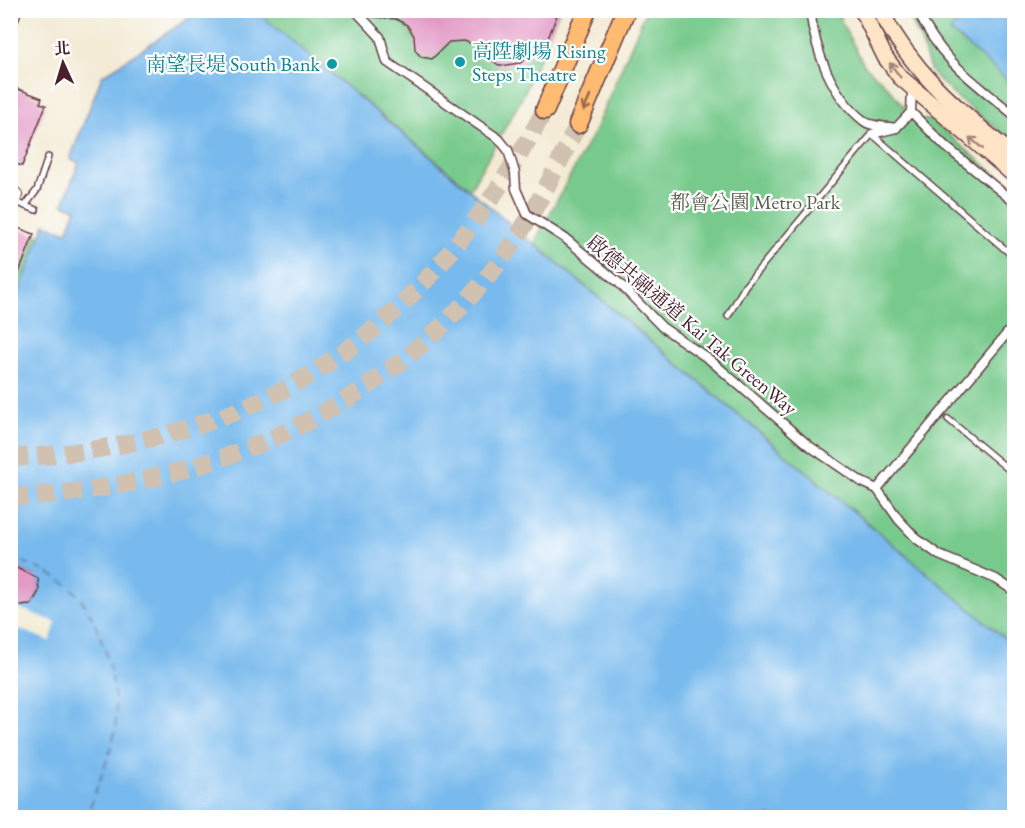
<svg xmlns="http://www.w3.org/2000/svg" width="1025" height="828" font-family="'EB Garamond','Noto Serif TC',serif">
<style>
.green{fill:#78ca8c;stroke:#61745c;stroke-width:1.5}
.water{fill:#78baed;stroke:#616c8c;stroke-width:1.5}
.pier{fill:#f3ead3}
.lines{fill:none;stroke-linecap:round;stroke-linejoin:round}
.ferry{stroke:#5a556f;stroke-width:1.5;stroke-dasharray:8 6;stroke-linecap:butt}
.building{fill:#e39ac6}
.trunk-tunnel{stroke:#d1c1b1;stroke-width:18;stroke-dasharray:18 9;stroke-linecap:butt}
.service-casing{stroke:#633d44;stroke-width:8}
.pedestrian-casing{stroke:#633d44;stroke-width:11}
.tertiary-casing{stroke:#633d44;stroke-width:16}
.secondary-casing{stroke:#633d44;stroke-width:18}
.trunk-casing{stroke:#633d44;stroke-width:21}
.service{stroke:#fff;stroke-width:5}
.pedestrian{stroke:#fff;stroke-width:8}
.tertiary{stroke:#fff;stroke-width:14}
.secondary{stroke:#ffe4c6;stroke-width:15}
.trunk{stroke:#febb71;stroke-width:18}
.oneway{stroke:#a48278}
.oneway2{stroke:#9b654a}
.culture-dot{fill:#0f9aa8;stroke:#fff;stroke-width:2}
.labels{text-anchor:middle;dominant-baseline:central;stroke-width:4.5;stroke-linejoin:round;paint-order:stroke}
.culture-label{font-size:20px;fill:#0d838f;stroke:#fff;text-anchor:start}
.park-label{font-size:20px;fill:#5a5b4d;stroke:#fff}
.street-label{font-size:20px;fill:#4a1f2b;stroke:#fff}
</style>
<rect width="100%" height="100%" fill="#fff"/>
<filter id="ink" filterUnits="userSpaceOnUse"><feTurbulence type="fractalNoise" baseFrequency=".0167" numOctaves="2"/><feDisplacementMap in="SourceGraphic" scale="12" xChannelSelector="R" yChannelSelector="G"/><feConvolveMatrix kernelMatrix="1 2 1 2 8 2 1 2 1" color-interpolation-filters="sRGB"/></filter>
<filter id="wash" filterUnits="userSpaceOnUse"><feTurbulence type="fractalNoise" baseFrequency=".008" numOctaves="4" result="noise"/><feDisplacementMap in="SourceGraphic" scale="24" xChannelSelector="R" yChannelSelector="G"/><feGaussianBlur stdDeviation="1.35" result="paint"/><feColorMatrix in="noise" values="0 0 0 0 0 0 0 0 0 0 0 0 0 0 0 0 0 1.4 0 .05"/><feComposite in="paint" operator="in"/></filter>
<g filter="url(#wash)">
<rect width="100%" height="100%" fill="#f3ead3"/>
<g class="green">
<path d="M256,11H559L522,98L470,189Z"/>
<path d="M646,11H839L841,21L864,65L887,86L915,121L919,119L931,120L1014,190V646L534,243L595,130Z"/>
<path d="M905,11H960L961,19L950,31L1014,85V142L955,96L931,72L921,41Z"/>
<path d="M36,234L41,236L12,311L10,302Z"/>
</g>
<g class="water">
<path d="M200,11H256L1014,646V817H11V603L19,606L31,605C38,596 43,585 35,576L11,565L10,316L45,224L67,232L76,209L63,204L79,163L70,159L102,76Z"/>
<path d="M960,11H1014V85L950,31L961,19Z"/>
</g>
<path class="pier" d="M15,607L56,622L50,641L11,626Z"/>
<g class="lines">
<path class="ferry" d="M10,557C33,566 53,573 71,588C101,614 120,692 115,730C110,759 95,790 86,818"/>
</g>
<g id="blocks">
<g class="building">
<path d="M10,10H22L12,40H10Z"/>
<path d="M372,10H559L545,46L520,63L500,66L486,56L483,48L464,41L449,42L432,59L421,57L415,50L414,36L407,25L396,19L372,17Z"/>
<path d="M10,86L42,98L40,103L46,105L22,166L10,162Z"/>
<path d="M10,225L34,234L11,293H10Z"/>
<path d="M10,565L38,578L39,591L31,605L19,606L10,603Z"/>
</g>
</g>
</g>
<g filter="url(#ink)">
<use href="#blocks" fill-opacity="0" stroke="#633d44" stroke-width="1.5"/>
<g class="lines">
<g class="trunk-tunnel">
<path d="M10,458C268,444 423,334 545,110"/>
<path d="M10,497C198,490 384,414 500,261C532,219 555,171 578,124"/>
</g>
<g class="service-casing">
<g id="service">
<path d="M13,201L36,210"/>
<path d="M25,206L37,190L48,157"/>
<path d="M728,316L745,286L872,134L1014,257"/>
<path d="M948,419L1014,474"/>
</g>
</g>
<g class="pedestrian-casing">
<g id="pedestrian">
<path d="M355,10L380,37L387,62L499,139L508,150L515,173L516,189L527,214L566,239L619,283L662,327L710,360L808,445L862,482L877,489L899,520L917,539L939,555L996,579L1014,591"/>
<path d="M810,10C815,50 831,96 864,121C871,127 887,126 896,128"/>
<path d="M917,10C942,62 971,79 1014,115"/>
<path d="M911,112L945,146L1014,202"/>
<path d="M872,134L896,128L911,112L912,90"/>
<path d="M877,489L1014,325"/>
</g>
</g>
<g class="tertiary-casing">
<path id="tertiary" d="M10,190L15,195L10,207"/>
</g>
<g class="secondary-casing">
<g id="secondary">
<path d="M862,10L885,57L900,77L1014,175"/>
<path d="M880,10C914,75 960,111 1014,156"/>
</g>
</g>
<g class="trunk-casing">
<g id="trunk">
<path d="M545,110L587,10"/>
<path d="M578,124L626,10"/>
</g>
</g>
<use href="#service" class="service"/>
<use href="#pedestrian" class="pedestrian"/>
<use href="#tertiary" class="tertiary"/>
<use href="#secondary" class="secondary"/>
<use href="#trunk" class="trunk"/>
</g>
<defs><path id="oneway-shaft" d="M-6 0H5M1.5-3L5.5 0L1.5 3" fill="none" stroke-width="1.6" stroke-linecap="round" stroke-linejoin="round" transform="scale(1.5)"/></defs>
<g class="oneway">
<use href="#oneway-shaft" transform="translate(895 70) rotate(-127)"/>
<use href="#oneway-shaft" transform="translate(976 143) rotate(-140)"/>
</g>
<use class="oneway2" href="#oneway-shaft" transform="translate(587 103) rotate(114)"/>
</g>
<g class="culture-dot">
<circle cx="460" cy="62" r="6"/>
<circle cx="332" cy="64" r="6"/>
</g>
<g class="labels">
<g class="culture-label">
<text x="472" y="51">高陞劇場 Rising<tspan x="472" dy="23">Steps Theatre</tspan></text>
<text x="320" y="64" text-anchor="end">南望長堤 South Bank</text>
</g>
<g class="park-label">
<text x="755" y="202">都會公園 Metro Park</text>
</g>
<g class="street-label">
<text transform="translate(692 325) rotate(40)">啟德共融通道 Kai Tak GreenWay</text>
</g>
</g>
<rect width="1025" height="828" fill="none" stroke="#fff" stroke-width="36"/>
<g transform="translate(63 63) rotate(356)" stroke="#ffffff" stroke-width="4.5" paint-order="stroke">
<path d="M0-4.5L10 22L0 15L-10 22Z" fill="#4a1f2b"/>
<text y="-9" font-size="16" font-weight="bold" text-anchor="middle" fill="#4a1f2b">北</text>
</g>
</svg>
